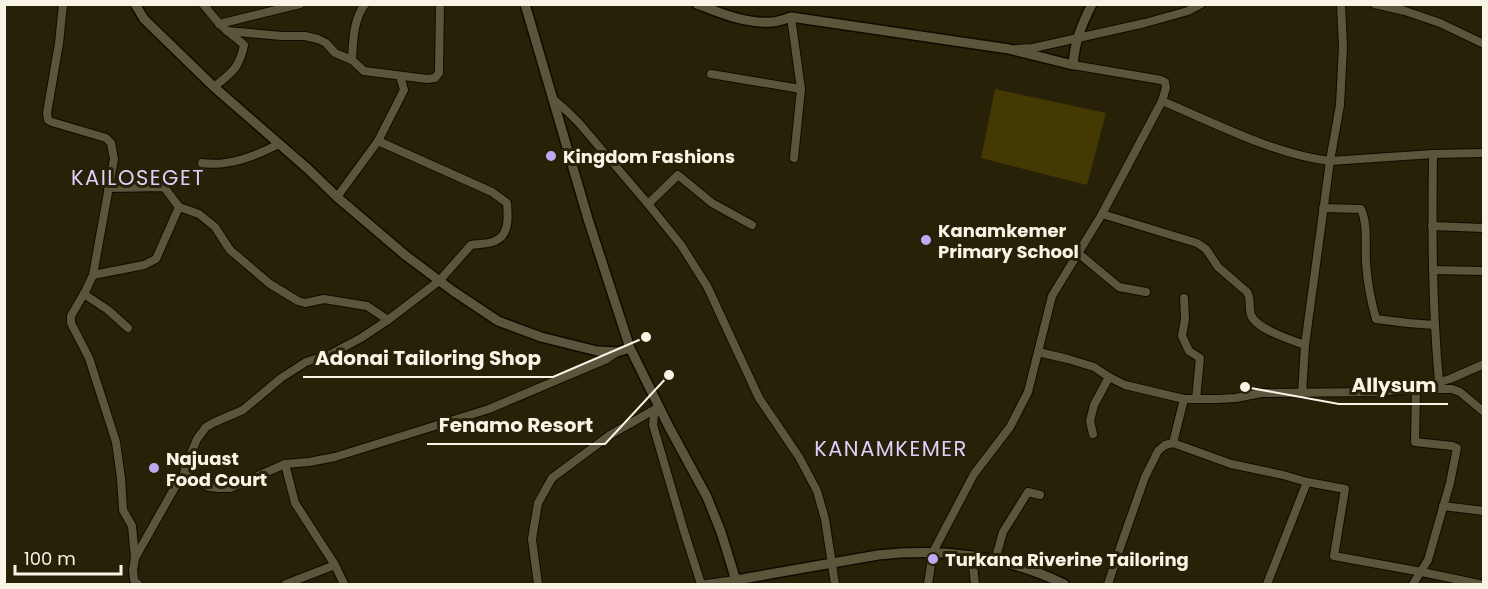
<svg xmlns="http://www.w3.org/2000/svg" width="1488" height="589" font-family="Poppins,sans-serif">
<style>
.green{fill:#443902}
.lines{fill:none;stroke-linecap:round;stroke-linejoin:round}
.minor-casing{stroke:#100a00;stroke-width:10}
.tertiary-casing{stroke:#100a00;stroke-width:12}
.minor{stroke:#5b553b;stroke-width:8}
.tertiary{stroke:#5b553b;stroke-width:9}
.poi-dot{fill:#c1a8f3;stroke:#272108;stroke-width:2}
.labels{text-anchor:middle;dominant-baseline:central;stroke-width:6;stroke-linejoin:round;paint-order:stroke}
.poi-label{font-size:18px;font-weight:bold;fill:#f8f5e6;stroke:#272108;text-anchor:start}
.quarter-label{font-size:21px;letter-spacing:1.5px;fill:#ded0fb;stroke:#272108}
.leader{fill:none;stroke:#f8f5e6;stroke-width:2}
.callout-dot{fill:#f8f5e6;stroke:#272108;stroke-width:2}
.callout-label{font-size:20px;text-anchor:middle;font-weight:bold;fill:#f8f5e6;stroke:#272108;stroke-width:6;stroke-linejoin:round;paint-order:stroke}
</style>
<rect width="100%" height="100%" fill="#272108"/>
<path class="green" d="M995,89L1106,113L1087,185L981,158Z"/>
<g class="lines">
<g class="minor-casing">
<g id="minor">
<path d="M63,4L59,43L47,113L48,120L52,122L106,138L111,143L114,159L93,275L86,290L71,316V323L89,358L116,442L121,478L123,510L132,526L135,558L133,570L134,580L138,584"/>
<path d="M203,4C210,12 216,21 224,28C230,34 237,38 244,45C239,69 232,72 214,87"/>
<path d="M1375,4L1405,11L1440,23L1484,44"/>
<path d="M791,17L801,89L794,158"/>
<path d="M219,24L300,4"/>
<path d="M227,31L282,36H305L318,39L326,43L335,53L352,60L364,71L427,79L435,78L439,73L440,4"/>
<path d="M1016,49L1033,48L1145,23L1188,11L1201,4"/>
<path d="M352,60C353,42 353,20 365,4"/>
<path d="M711,74L801,89"/>
<path d="M553,99L568,112L579,123L648,204L681,245L707,286L759,398L799,457L817,491L825,519L835,584"/>
<path d="M1162,101C1215,123 1273,154 1330,161L1433,154L1484,153"/>
<path d="M1433,154C1432,231 1432,305 1439,382"/>
<path d="M202,163C229,167 255,156 279,144"/>
<path d="M337,197L378,141L404,90L400,76"/>
<path d="M648,204L678,175L712,203L752,225"/>
<path d="M179,207L199,214L215,227L230,250L270,284L298,301L305,303L324,299L367,306L388,320"/>
<path d="M1323,208L1361,209C1368,225 1365,245 1366,262C1367,281 1371,301 1376,319L1408,323L1434,325"/>
<path d="M1102,214L1197,243L1206,249L1218,267L1247,292C1252,300 1248,307 1251,315C1256,329 1291,340 1305,345"/>
<path d="M1432,226L1484,228"/>
<path d="M1078,253L1119,287L1146,292"/>
<path d="M1433,270L1484,271"/>
<path d="M93,275L144,265L156,259L179,207L164,187L108,188"/>
<path d="M84,294L108,310L128,328"/>
<path d="M1184,298L1185,319L1182,336L1189,351L1200,358L1196,399"/>
<path d="M1038,352L1068,359L1094,367L1109,377L1125,385L1184,399"/>
<path d="M1302,394L1305,345L1330,161L1340,105L1343,47L1341,4"/>
<path d="M1093,434L1090,421L1094,405L1109,377"/>
<path d="M1173,443L1231,464L1283,475L1307,482L1267,584"/>
<path d="M285,464L295,503L335,565L344,584"/>
<path d="M184,474L209,487L218,488H230L285,464L309,462L335,457L489,409L607,359L617,352"/>
<path d="M1307,482L1345,489L1334,556L1422,572L1479,584"/>
<path d="M1443,506L1484,511"/>
<path d="M972,556L975,584"/>
<path d="M135,558L179,480L184,474L185,468L197,439L206,427L215,422L243,410L281,378L306,362L331,354L361,338L388,320L439,281L471,245C479,244 489,244 495,241C510,235 508,216 507,203L492,192L378,141"/>
<path d="M995,560L1003,532L1028,492L1040,495"/>
<path d="M286,584L335,565"/>
<path d="M538,584L532,539L538,503L552,478L610,435L659,407L654,415L653,425L684,531L701,584"/>
<path d="M706,584L736,580"/>
<path d="M928,584L933,552L974,474L1010,427L1028,392L1052,296L1102,214L1162,101L1166,88L1165,82L1161,80L1073,65"/>
<path d="M1108,584L1121,545L1145,477L1158,451L1165,445L1173,443L1184,399H1217L1236,398L1261,393L1377,392L1416,389L1450,379L1484,364"/>
<path d="M1413,584L1428,560L1450,483L1457,448L1452,446L1415,442L1416,389H1452L1460,392L1484,412"/>
</g>
</g>
<g class="tertiary-casing">
<g id="tertiary">
<path d="M135,4L144,19L214,87L308,169L337,197L405,255L453,291L498,321L541,337L597,351L617,352L630,348"/>
<path d="M525,4L588,219L630,348L669,427L707,497L721,532L737,584"/>
<path d="M697,4C720,13 746,24 772,22C778,22 785,19 791,17L1009,49L1073,65C1075,41 1081,26 1092,4"/>
<path d="M736,580L878,555C942,548 1006,556 1064,584"/>
</g>
</g>
<use href="#minor" class="minor"/>
<use href="#tertiary" class="tertiary"/>
</g>
<g class="poi-dot">
<circle cx="551" cy="156" r="6"/>
<circle cx="926" cy="240" r="6"/>
<circle cx="154" cy="468" r="6"/>
<circle cx="933" cy="559" r="6"/>
</g>
<g class="labels">
<g class="poi-label">
<text x="563" y="156">Kingdom Fashions</text>
<text x="938" y="230">Kanamkemer<tspan x="938" dy="21">Primary School</tspan></text>
<text x="166" y="458">Najuast<tspan x="166" dy="21">Food Court</tspan></text>
<text x="945" y="559">Turkana Riverine Tailoring</text>
</g>
<g class="quarter-label">
<text x="138" y="177">KAILOSEGET</text>
<text x="891" y="448">KANAMKEMER</text>
</g>
</g>
<path class="leader" d="M646 337L553 377H303M1245 387L1339 404H1448M669 375L605 444H427"/>
<g class="callout-dot">
<circle cx="646" cy="337" r="6"/>
<circle cx="1245" cy="387" r="6"/>
<circle cx="669" cy="375" r="6"/>
</g>
<g class="callout-label">
<text x="428" y="365">Adonai Tailoring Shop</text>
<text x="1394" y="392">Allysum</text>
<text x="516" y="432">Fenamo Resort</text>
</g>
<rect width="1488" height="589" fill="none" stroke="#f8f5e6" stroke-width="12"/>
<path d="M15 565v9h106v-9" fill="none" stroke="#f8f5e6" stroke-width="3"/>
<text x="24" y="565" font-size="18" fill="#f8f5e6" stroke="#272108" stroke-width="4.5" paint-order="stroke">100 m</text>
</svg>
